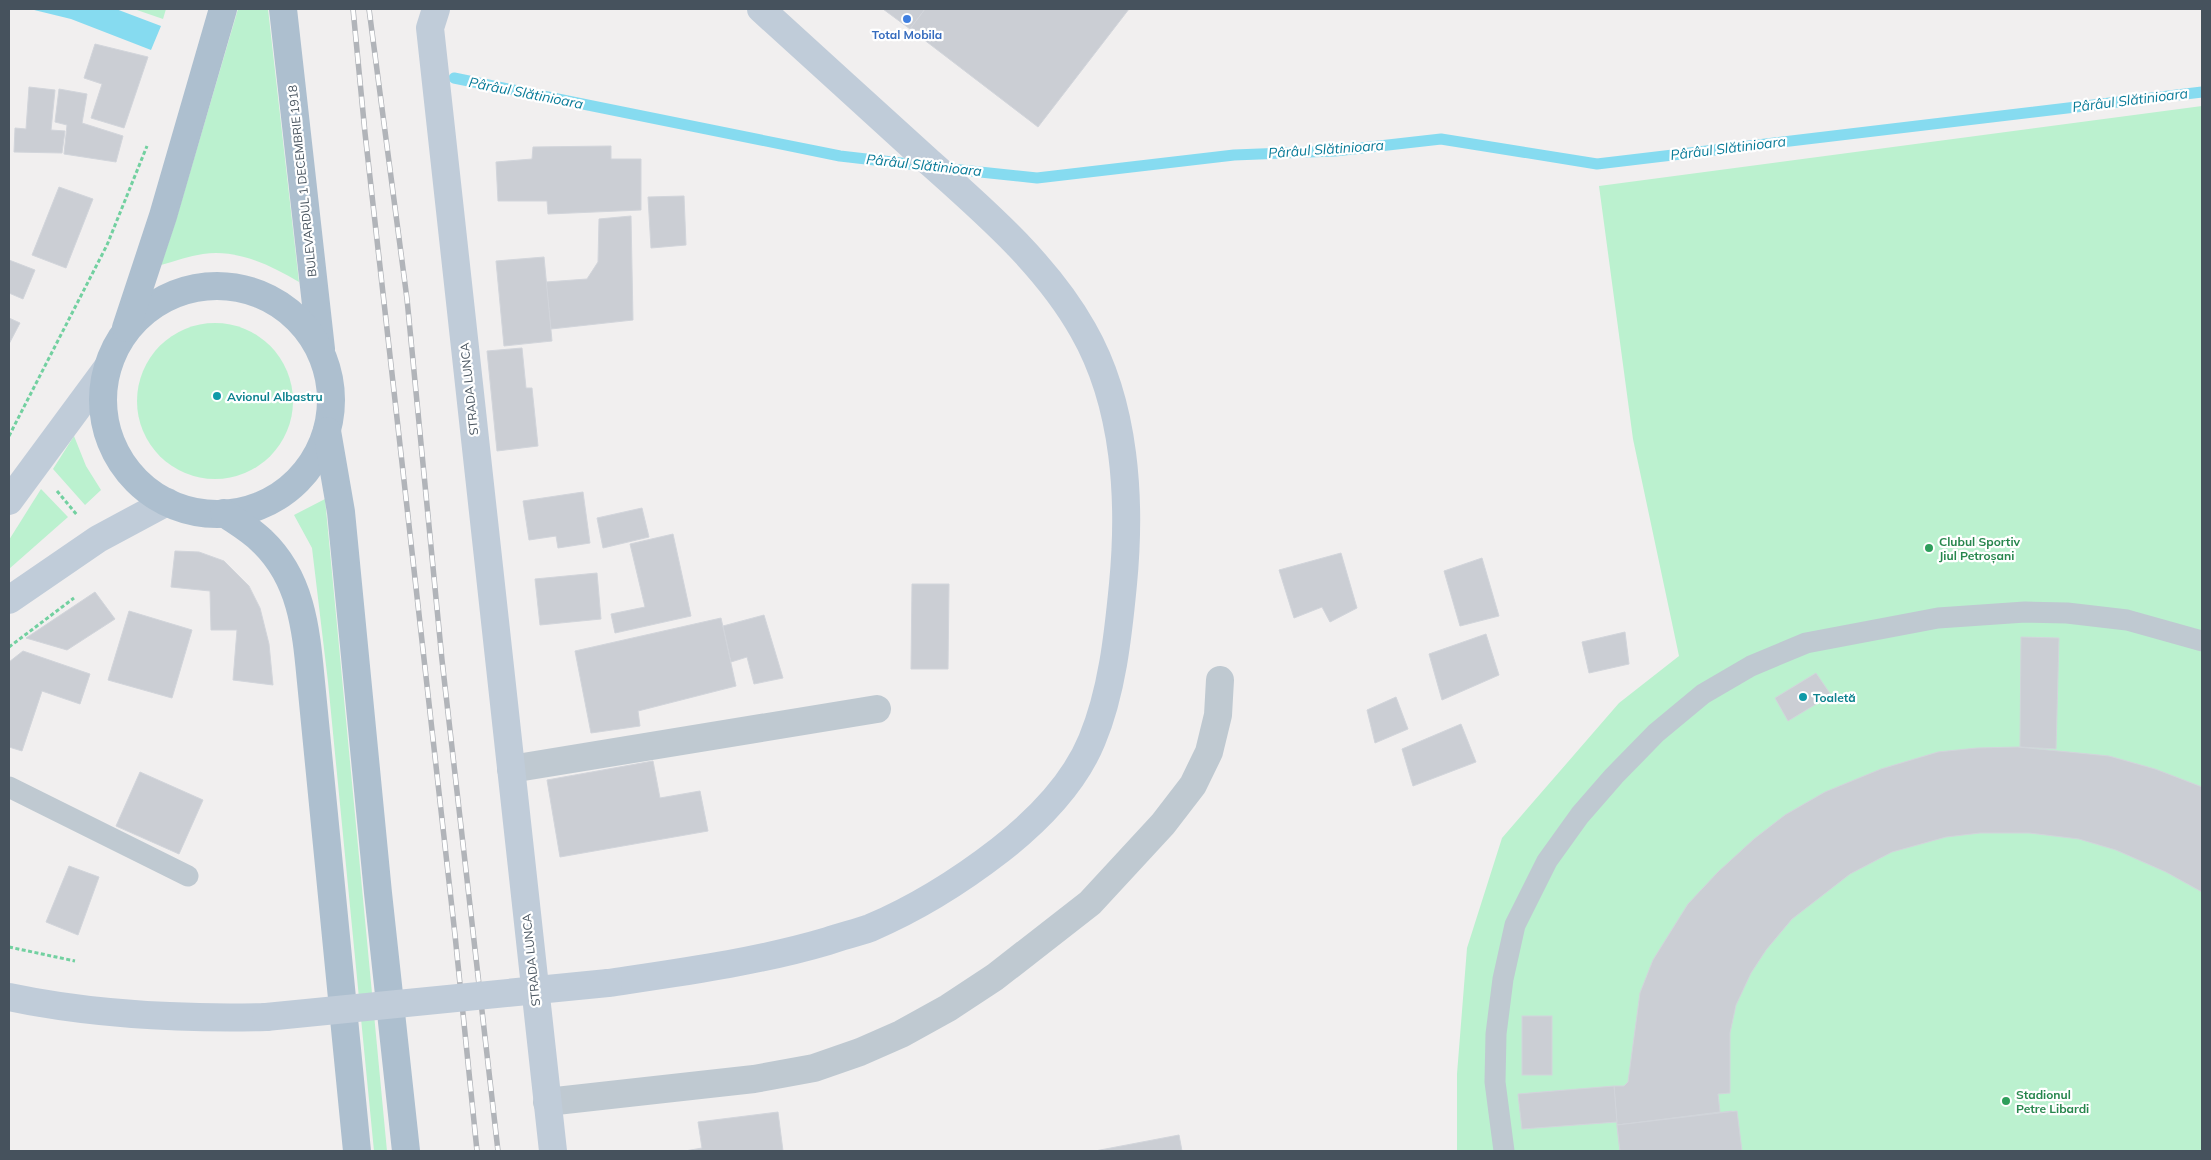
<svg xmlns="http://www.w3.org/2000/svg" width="2211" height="1160" font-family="Mulish,sans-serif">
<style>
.grass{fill:#bbf1cf}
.water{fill:#86dbf0}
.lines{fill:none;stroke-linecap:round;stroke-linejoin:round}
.stream{stroke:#86dbf0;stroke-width:11}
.building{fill:#cbced4;stroke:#d2d5db}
.path{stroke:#72d0a0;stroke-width:3;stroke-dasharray:4 2.5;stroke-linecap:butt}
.service{stroke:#bfc9d1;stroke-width:21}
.minor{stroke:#bfc9d1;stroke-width:28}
.secondary{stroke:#c0ccd9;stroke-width:28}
.primary{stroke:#adbfcf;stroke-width:28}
.rail-casing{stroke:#b1b4b9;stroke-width:5.5}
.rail{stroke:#fff;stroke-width:4;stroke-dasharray:11;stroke-linecap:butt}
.secondary-bridge{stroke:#c0ccd9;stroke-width:28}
.shop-dot{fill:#3f7fe0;stroke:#fff;stroke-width:2}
.culture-dot{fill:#0f9aa8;stroke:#fff;stroke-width:2}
.leisure-dot{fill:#2e9e5b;stroke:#fff;stroke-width:2}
.labels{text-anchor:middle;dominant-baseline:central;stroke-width:4.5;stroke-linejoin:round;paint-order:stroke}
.shop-label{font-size:12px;font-weight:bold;fill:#366cbe;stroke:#fff}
.street-label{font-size:12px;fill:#46525d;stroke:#fff}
.culture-label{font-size:12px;font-weight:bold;fill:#0d838f;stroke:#fff;text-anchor:start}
.leisure-label{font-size:12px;font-weight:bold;fill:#27864d;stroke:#fff;text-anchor:start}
.water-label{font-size:14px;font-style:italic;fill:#087b98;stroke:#fff}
</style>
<rect width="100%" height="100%" fill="#f1efef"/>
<g class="grass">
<path d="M134,9H166L163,19Z"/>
<path d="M238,9H268L299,282C270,265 238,249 203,254C189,256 175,261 161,265L176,220Z"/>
<path d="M2202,106V1151H1457V1074L1467,948L1502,838L1619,703L1679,656L1633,439L1599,186Z"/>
<circle cx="215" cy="401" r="78"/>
<path d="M74,436L86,466L101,490L85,505L53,469Z"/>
<path d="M41,489L68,517L9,569V540Z"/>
<path d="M325,499L387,1151H374L328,682L312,548L294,515Z"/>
</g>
<path class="water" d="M30,9H116L161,26L151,50L71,19Z"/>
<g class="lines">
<g class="stream">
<path d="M454,78L840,156L927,166"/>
<path d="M942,168L1037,178L1234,155L1335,151L1441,139L1597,164L2202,92"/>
</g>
</g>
<g class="building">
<path d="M883,9H925L910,29Z"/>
<path d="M925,9H1129L1038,127L910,29Z"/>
<path d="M95,44L148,57L124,128L91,118L102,84L84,78Z"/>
<path d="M29,87L55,90L51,130L65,131L62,153L14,152L15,128L26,129Z"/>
<path d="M59,89L87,94L82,123L123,136L116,162L64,154L67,125L55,122Z"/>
<path d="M611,146V159H641V210L548,214L547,201H498L496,162L532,159L533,147Z"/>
<path d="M59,187L93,199L66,268L32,255Z"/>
<path d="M684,196L686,245L651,248L648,197Z"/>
<path d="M631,216L633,320L551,329L546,282L587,279L598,262L599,219Z"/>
<path d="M544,257L552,341L504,346L496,261Z"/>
<path d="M9,260L35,270L23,299L9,293Z"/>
<path d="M9,318L20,323L9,344Z"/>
<path d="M522,348L526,388H532L538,446L497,451L487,351Z"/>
<path d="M583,492L590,543L558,548L556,536L529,540L523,501Z"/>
<path d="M642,508L649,537L603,548L597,518Z"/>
<path d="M673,534L691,616L615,633L611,614L645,607L630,544Z"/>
<path d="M175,551L199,552L224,561L249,586L260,608L269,644L273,685L233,680L237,630H211L210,591L171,587Z"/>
<path d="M1341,553L1357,608L1330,622L1322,607L1294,618L1279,570Z"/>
<path d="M1482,558L1499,616L1460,626L1444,571Z"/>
<path d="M597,573L601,619L540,625L535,579Z"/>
<path d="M912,584H949L948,669H911Z"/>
<path d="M95,592L115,619L67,650L26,638Z"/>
<path d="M129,611L192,630L172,698L108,680Z"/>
<path d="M764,615L783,678L754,684L747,657L731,662L723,626Z"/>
<path d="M721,618L736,686L638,711L640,726L591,733L575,651Z"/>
<path d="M1625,632L1629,664L1589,673L1582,642Z"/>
<path d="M1486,634L1499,675L1442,700L1429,654Z"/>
<path d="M2021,637L2059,638L2056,749L2020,747Z"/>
<path d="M23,651L90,674L80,704L42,691L22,751L9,747V662Z"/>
<path d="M1816,673L1831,695L1788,721L1775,698Z"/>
<path d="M1396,697L1408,729L1375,743L1367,710Z"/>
<path d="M1461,724L1476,762L1413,786L1402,749Z"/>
<path d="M2018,747L2109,756L2155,769L2202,787V892L2166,872L2116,850L2079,839L2029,833H1980L1946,837L1892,852L1850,874L1792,919L1766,950L1751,973L1736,1005L1730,1033V1093L1718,1094L1720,1112L1617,1125L1614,1086H1624L1628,1082L1640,993L1653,960L1688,904L1718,872L1754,839L1785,815L1825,792L1881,769L1938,752L1977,748Z"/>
<path d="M653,761L660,798L700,791L708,831L560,857L547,780Z"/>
<path d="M140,772L203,800L179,854L116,826Z"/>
<path d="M69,866L99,877L78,935L46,922Z"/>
<rect x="1522" y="1016" width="30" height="59"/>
<path d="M1614,1086L1617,1122L1522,1129L1518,1094Z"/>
<path d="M1732,1111L1738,1151H1620L1617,1125Z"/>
<path d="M1737,1111L1742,1151H1620L1617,1125Z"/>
<path d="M778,1112L783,1151H685L702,1148L698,1122Z"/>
<path d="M1179,1135L1182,1151H1095Z"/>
</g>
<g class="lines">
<g class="path">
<path d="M9,436L107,245L147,146"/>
<path d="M57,491L77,515"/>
<path d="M9,647L74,598"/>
<path d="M9,947L75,961"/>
</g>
<g class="service">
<path d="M9,787L188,876"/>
<path d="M1504,1151L1495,1082L1496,1034L1503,979L1515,925L1547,861L1580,815L1614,776L1656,733L1703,694L1751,666L1806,643L1938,618L2025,612L2067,613L2127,620L2202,641"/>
</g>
<g class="minor">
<path d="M511,769L877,709"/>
<path d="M547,1102L754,1079L814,1068L860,1052L901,1034L948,1008L995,977L1090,903L1163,824L1193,785L1209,752L1218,715L1220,680"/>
</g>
<g class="secondary">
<path d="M436,9L430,28L553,1151"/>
<path d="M9,501L107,368"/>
<path d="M9,600L98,539L167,502"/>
<path d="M608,983C682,972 757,962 828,941C842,936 856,933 870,928C917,908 960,881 1000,850C1037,821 1074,784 1092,740C1112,692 1118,636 1123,584C1131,501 1126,405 1083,330C1046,264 983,210 927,160C872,110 816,59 761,9"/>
<path d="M9,997C94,1015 179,1019 266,1017"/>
</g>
<g class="primary">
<path d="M283,9L321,349"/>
<circle cx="217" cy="400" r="114"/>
<path d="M126,328L163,216L223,9"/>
<path d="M327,431L341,512L378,893L406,1151"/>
<path d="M224,513C237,522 251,530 262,541C302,579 306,630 311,682L357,1151"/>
</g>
<g class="rail-casing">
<g id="rail">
<path d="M353,9L365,133L455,935L477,1151"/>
<path d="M369,9L407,299L442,660L498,1151"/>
</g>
</g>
<use href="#rail" class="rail"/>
<path class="secondary-bridge" d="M266,1017L608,983"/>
</g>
<circle class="shop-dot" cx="907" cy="19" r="5"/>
<g class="culture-dot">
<circle cx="217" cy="396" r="5"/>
<circle cx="1803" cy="697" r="5"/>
</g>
<g class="leisure-dot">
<circle cx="1929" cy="548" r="5"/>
<circle cx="2006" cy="1101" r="5"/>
</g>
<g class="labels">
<g class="shop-label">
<text x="907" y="34">Total Mobila</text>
</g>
<g class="street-label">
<text transform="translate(302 181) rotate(-96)">BULEVARDUL 1 DECEMBRIE 1918</text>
<text transform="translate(469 389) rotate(-96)">STRADA LUNCA</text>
<text transform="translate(531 960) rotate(-96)">STRADA LUNCA</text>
</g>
<g class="culture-label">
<text x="227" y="396">Avionul Albastru</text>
<text x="1813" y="697">Toaletă</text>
</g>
<g class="leisure-label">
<text x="1939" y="541">Clubul Sportiv<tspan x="1939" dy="14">Jiul Petroșani</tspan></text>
<text x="2016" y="1094">Stadionul<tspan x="2016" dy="14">Petre Libardi</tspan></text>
</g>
<g class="water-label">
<text transform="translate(526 93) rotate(11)">Pârâul Slătinioara</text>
<text transform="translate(2130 100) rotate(-7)">Pârâul Slătinioara</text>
<text transform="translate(1728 148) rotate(-7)">Pârâul Slătinioara</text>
<text transform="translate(1326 149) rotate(-4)">Pârâul Slătinioara</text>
<text transform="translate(924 165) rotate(6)">Pârâul Slătinioara</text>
</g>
</g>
<rect width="2211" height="1160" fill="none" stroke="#46525d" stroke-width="20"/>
</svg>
